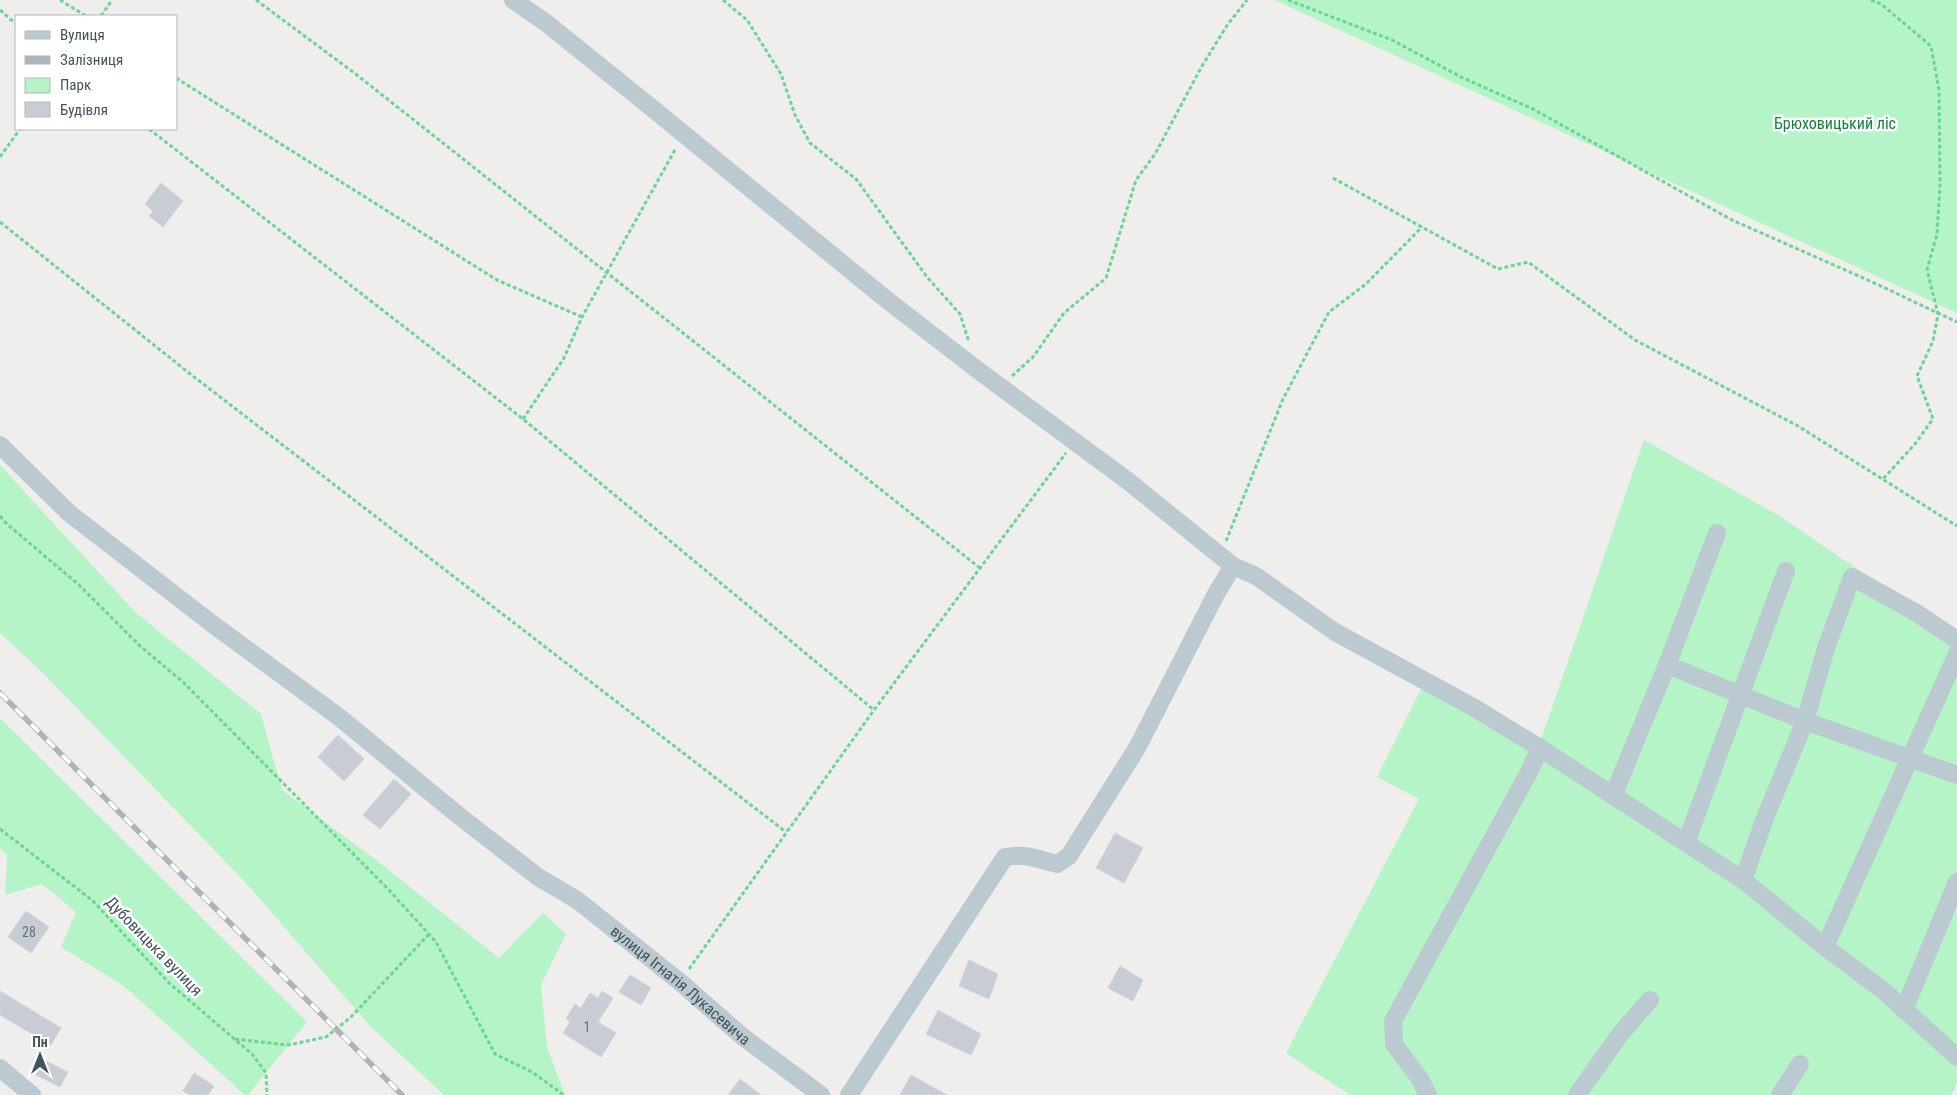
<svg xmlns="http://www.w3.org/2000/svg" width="1957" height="1095" font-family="'Roboto Condensed',sans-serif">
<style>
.green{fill:#b5f4c6}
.building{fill:#c8ccd4;stroke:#d0d4da}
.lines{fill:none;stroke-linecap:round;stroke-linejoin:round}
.path{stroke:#69d694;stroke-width:3;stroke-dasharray:4 2.5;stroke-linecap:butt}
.minor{stroke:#bbcad1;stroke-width:18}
.rail-casing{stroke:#aeb3b8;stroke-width:5.5}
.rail{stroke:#fff;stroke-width:4;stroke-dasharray:11;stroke-linecap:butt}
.labels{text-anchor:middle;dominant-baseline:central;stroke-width:5;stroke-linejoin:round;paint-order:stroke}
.number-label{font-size:14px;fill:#64717b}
.park-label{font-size:16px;fill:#0c863b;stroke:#fff}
.street-label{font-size:16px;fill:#43535d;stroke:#fff}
</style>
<rect width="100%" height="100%" fill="#f0eded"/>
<g class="green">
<path d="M1274,0H1957V313Z"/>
<path d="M1644,440L1778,515L1957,637V1083L1951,1095H1350L1286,1053L1419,799L1377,777L1424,683L1533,749L1543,734Z"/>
<path d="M0,465L135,612L261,714L282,790L375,859L499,958L543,913L566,934L541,985L547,1047L565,1095H444L370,1026L246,883L42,672L0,633Z"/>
<path d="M0,718L307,1022L248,1095H245L125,987L61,947L76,912L42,884L5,895L7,855L0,849Z"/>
</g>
<g class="building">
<path d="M161,183L183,201L163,227L149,216L153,211L145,204Z"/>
<path d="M338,735L364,759L344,781L318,757Z"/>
<path d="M394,779L411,794L380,829L363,815Z"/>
<path d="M1115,833L1143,848L1124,883L1096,868Z"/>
<path d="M26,911L49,927L31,953L8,937Z"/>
<path d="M969,960L998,974L989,999L959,986Z"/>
<path d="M1120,966L1143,980L1133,1001L1108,988Z"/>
<path d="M630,975L651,988L641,1005L619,992Z"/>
<path d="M0,991L61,1028L51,1045L0,1015Z"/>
<path d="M602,991L613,998L598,1022L616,1033L601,1057L563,1033L570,1022L566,1018L575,1004L581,1008L590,993L598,998Z"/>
<path d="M938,1010L981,1034L971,1055L926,1034Z"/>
<path d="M44,1060L68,1072L60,1087L36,1075Z"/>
<path d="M194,1073L214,1086L208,1095H190L183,1091Z"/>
<path d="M911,1075L947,1095H900Z"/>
<path d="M740,1079L761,1095H728Z"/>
</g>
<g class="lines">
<g class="path">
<path d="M60,0L86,16"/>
<path d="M256,0L357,75L980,568"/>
<path d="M723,0L747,20L781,74L795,115L810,143L856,179L927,277L960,314L969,342"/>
<path d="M1288,0L1392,40L1463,78L1533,109L1732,220L1870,281L1957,322"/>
<path d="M1871,0L1881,4L1931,46L1939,90L1940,186L1937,234L1927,270L1938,314L1933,341L1917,376L1933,419L1915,444L1883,479"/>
<path d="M0,10L16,24"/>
<path d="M101,16L112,0"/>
<path d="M176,78L497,280L582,317"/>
<path d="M149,129L523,419L874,710"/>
<path d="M0,157L20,129"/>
<path d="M1333,178L1498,269L1528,262L1635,340L1798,426L1957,526"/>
<path d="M0,222L189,373L786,832"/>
<path d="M1012,376L1033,357L1064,313L1106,278L1136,180L1155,154L1202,66L1228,24L1247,0"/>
<path d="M523,419L564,358L582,317L676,148"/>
<path d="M0,516L7,524L79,585L140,646L183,682L389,890L436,942L495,1054L532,1072L564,1095"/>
<path d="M1226,541L1283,399L1329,312L1366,284L1422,227"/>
<path d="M0,829L93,901L169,983L252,1054L266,1073L267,1095"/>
<path d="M689,969L874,710L1066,453"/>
<path d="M235,1039L288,1045L326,1037L351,1017L429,934"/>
</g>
<g class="minor">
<path d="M513,0L545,22L647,104L887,300L979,371L1128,481L1233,566L1256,576L1335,632L1473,707L1540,748L1529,772L1393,1021L1394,1044L1420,1079L1428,1095"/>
<path id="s1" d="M0,445L69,513L211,623L339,717L458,815L538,877L577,900L680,982L743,1037L821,1095"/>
<path d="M1667,665L1805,721L1957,775"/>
<path d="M1540,748L1743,880L1825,947L1885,992L1957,1057"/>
<path d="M1613,796L1667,665L1717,533"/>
<path d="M1686,843L1786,571"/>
<path d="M1743,880L1765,818L1805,721L1826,648L1852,577L1915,612L1957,640"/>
<path d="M1825,947L1957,654"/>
<path d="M1904,1010L1957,882"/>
<path d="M0,1068L32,1095"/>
<path d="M849,1095L1005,857C1027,853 1037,859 1057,864L1069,856L1137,748L1216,594L1233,566"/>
<path d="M1577,1095L1621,1033L1650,1000"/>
<path d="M1780,1095L1800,1064"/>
</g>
<g class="rail-casing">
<path id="rail" d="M0,693L402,1095"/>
</g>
<use href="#rail" class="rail"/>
</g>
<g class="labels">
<g class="number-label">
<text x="29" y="932">28</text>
<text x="587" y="1027">1</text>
</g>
<g class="park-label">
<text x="1835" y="123">Брюховицький ліс</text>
</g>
<g class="street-label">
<text transform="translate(154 946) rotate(46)">Дубовицька вулиця</text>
<text stroke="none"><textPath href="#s1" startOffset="870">вулиця Ігнатія Лукасевича</textPath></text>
</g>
</g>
<rect x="15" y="15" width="162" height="115" fill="#ffffff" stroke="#b4babe"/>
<rect x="25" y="31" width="25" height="8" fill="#bbcad1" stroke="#b4babe"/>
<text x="60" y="40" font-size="15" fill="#43535d">Вулиця</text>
<rect x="25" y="56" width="25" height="8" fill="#aeb3b8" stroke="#b4babe"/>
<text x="60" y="65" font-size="15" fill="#43535d">Залізниця</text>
<rect x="25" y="78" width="25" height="15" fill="#b5f4c6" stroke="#b4babe"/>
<text x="60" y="90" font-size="15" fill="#43535d">Парк</text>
<rect x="25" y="102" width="25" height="15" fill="#c8ccd4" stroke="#b4babe"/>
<text x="60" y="115" font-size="15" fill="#43535d">Будівля</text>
<g transform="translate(40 1055)" stroke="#ffffff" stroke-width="4" paint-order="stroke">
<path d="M0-4L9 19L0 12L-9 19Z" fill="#43535d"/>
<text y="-8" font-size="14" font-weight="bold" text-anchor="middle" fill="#43535d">Пн</text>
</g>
</svg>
